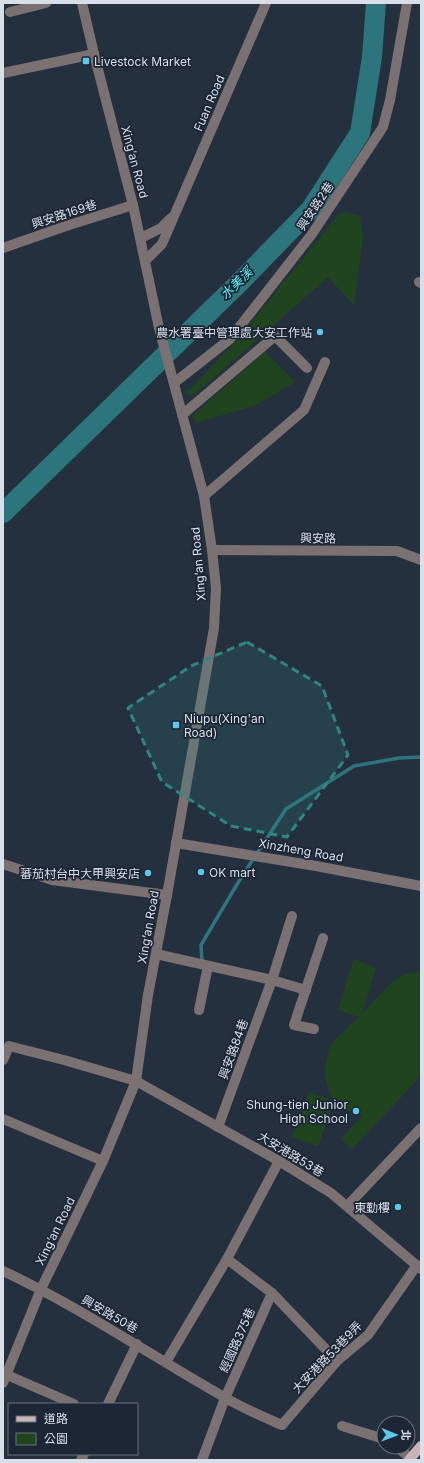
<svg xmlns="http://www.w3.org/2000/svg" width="424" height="1463" font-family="Inter,'Noto Sans TC',sans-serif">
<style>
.green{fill:#20451e}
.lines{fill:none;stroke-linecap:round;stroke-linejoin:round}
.stream{stroke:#2c757c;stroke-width:3.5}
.river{stroke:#2c757c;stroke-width:20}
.minor{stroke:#7c7172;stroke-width:10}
.major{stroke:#c9b3b4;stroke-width:10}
.marked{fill:#2d8680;fill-opacity:0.2;stroke:#2d8680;stroke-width:3;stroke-dasharray:8 5;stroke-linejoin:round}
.poi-dot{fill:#5cc7e8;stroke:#1c2635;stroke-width:1.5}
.labels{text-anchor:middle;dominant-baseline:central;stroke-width:3.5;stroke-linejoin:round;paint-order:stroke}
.poi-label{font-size:12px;fill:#d8dfe9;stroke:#1c2635;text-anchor:end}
.street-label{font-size:12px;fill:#d8dfe9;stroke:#1c2635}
.water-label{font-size:13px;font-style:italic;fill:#65effc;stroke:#1c2635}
</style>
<rect width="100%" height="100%" fill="#25303f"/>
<g class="green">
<path d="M341,212L360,216L363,237L354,305L328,277L194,395H188L184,392L192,387L235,342Z"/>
<path d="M265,352L295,382L254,406L195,423L193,417L194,414Z"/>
<path d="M354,959L376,968L361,1015L391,983L405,974L421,971V1076L352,1149L341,1139L363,1115C360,1114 355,1113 351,1112C325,1103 320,1068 331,1046C336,1037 352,1024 359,1017L338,1010Z"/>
<path d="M309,1092L334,1101L318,1146L292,1138Z"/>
</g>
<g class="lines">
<path class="stream" d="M202,961L201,945L242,876L286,809L354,766L399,758L421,757"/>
<path class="river" d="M3,513L242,280L311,209L360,133L372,57L376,3"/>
<g class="minor">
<path d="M10,12L46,3"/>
<path d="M3,73L94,54"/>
<path d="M141,238L161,228L171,218"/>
<path d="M3,248L66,226L133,205"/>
<path d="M145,261L162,244L266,3"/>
<path d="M419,282L421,283"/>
<path d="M174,383L230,339L312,234L383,127L390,100L407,3"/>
<path d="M182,415L275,336L307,368"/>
<path d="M204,496L304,410L325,362"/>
<path d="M212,550L397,551L421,560"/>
<path d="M176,843L316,866L421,886"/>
<path d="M3,864L52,880L167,895"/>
<path d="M156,954L272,980L306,990"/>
<path d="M199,1010L208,966"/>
<path d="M314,1029L294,1025L323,938"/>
<path d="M3,1060L9,1046L64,1060L136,1081L279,1161L331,1193L421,1269"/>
<path d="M3,1119L103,1161"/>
<path d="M218,1127L272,980L292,916"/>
<path d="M350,1203L421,1128"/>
<path d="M227,1259L272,1293L337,1361"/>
<path d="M3,1271C80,1307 150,1355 224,1397C242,1408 262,1416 282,1425L337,1361L368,1335L417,1265"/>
<path d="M166,1362L227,1259L279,1161"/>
<path d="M7,1375L74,1404"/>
<path d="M3,1383L41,1289L103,1161L136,1081L148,995L167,895L214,628L216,588L212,550L204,496L159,328L133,205L94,54L82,3"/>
<path d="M108,1404L137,1344"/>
<path d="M342,1426L384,1439"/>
<path d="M397,1447L410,1458"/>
<path d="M81,1460L84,1454"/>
<path d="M202,1460L225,1398L272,1293"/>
</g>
<path class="major" d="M409,1460L421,1446"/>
</g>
<path class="marked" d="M247,642L322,686L348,755L287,837L231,826L162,782L128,708L191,666Z"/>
<g class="poi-dot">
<rect x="82" y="57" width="8" height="8" rx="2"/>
<circle cx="320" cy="332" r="4"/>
<rect x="172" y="721" width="8" height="8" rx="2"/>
<circle cx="201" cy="872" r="4"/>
<circle cx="148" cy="873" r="4"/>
<circle cx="356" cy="1111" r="4"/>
<circle cx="398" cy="1207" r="4"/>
</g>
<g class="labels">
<g class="poi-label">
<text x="94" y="61" text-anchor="start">Livestock Market</text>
<text x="312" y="332">農水署臺中管理處大安工作站</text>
<text x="184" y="718" text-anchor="start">Niupu(Xing'an<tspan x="184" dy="14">Road)</tspan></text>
<text x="209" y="872" text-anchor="start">OK mart</text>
<text x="140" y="873">蕃茄村台中大甲興安店</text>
<text x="348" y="1104">Shung-tien Junior<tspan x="348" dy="14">High School</tspan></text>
<text x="390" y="1207">東勤樓</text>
</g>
<g class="street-label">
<text transform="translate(209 103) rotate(-67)">Fuan Road</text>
<text transform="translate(135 162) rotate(75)">Xing’an Road</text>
<text transform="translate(315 206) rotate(-56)">興安路2巷</text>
<text transform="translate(64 214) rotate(-18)">興安路169巷</text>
<text transform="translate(318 538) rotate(1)">興安路</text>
<text transform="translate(198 564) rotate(-95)">Xing’an Road</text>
<text transform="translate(301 850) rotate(10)">Xinzheng Road</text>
<text transform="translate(148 927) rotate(-80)">Xing’an Road</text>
<text transform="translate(233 1049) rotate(-70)">興安路84巷</text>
<text transform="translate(291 1154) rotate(31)">大安港路53巷</text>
<text transform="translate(55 1231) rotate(-64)">Xing’an Road</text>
<text transform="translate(110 1314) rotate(30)">興安路50巷</text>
<text transform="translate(237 1340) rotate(-66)">經國路375巷</text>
<text transform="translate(327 1357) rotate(-46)">大安港路53巷9弄</text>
</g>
<g class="water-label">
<text transform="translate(236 283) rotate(-45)">水美溪</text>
</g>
</g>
<rect width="424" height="1463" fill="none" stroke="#d8dfe9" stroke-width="8"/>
<rect x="8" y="1403" width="130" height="52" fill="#1c2635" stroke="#67707d"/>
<rect x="16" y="1416" width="20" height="6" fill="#c9b3b4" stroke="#67707d"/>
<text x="44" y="1423" font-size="12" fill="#d8dfe9">道路</text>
<rect x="16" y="1433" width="20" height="12" fill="#20451e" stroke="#67707d"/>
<text x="44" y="1443" font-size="12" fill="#d8dfe9">公園</text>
<g transform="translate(396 1435) rotate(91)"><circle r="19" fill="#1c2635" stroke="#67707d"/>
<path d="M0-3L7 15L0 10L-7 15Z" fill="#5cc7e8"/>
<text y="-6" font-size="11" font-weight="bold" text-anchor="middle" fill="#d8dfe9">北</text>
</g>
</svg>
